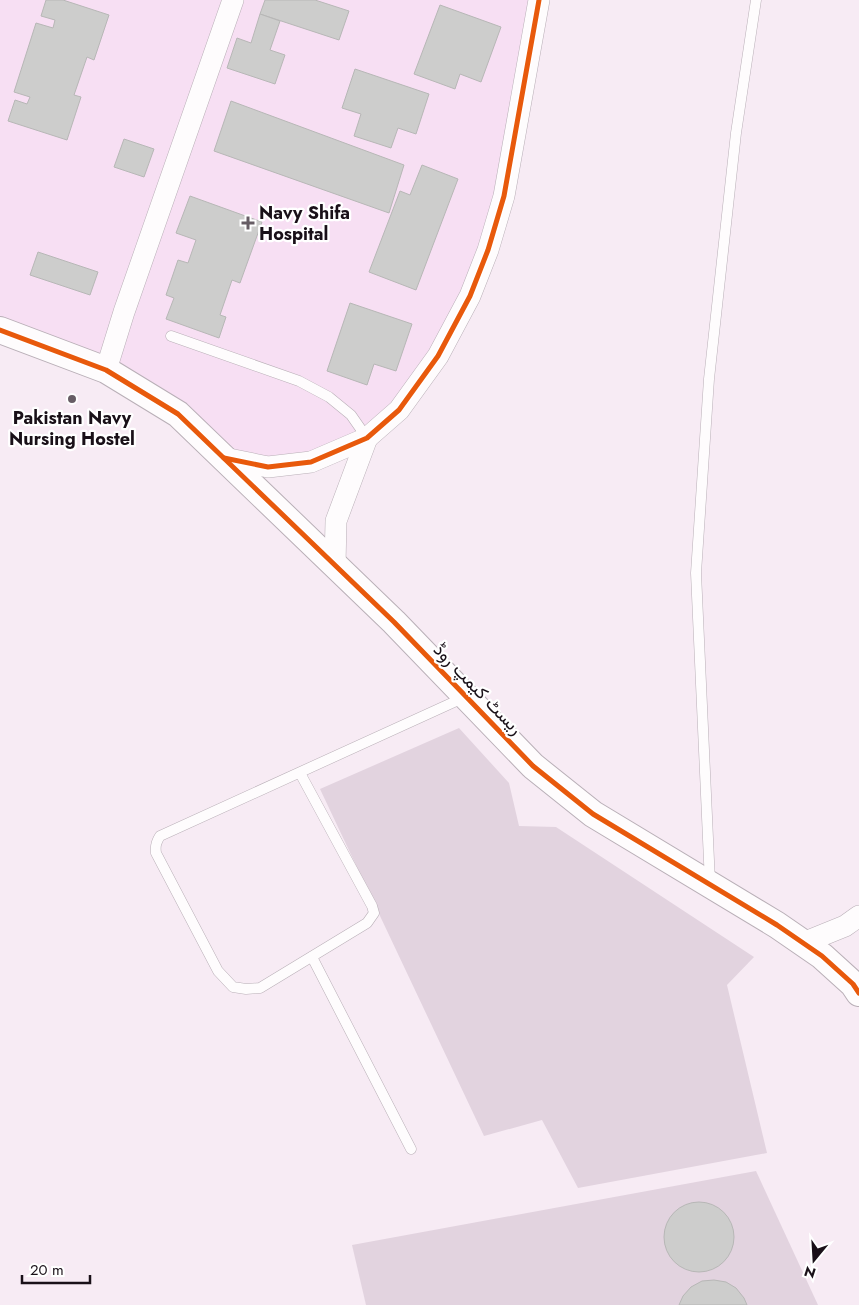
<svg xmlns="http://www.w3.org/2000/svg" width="859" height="1305" font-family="Jost,Vazirmatn,sans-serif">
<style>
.built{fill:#f7dff3}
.green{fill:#e2d3df}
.building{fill:#cdcdcc;stroke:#b7b7b6}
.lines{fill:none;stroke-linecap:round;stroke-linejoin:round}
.service-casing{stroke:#b9afb7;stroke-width:11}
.minor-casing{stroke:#b9afb7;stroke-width:22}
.tertiary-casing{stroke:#b9afb7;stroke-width:28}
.service{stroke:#fefcfd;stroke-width:10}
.minor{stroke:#fefcfd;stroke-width:21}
.tertiary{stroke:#fefcfd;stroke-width:26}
.cycleway-casing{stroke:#fff;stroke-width:8}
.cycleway{stroke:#e8590c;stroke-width:5}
.poi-dot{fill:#675d65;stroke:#fff;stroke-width:2}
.labels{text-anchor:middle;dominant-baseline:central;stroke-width:4.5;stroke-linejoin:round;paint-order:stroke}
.poi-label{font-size:18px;font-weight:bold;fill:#191018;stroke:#fff;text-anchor:start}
.street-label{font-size:18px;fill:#191018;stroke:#fff}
</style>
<rect width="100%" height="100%" fill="#f7ebf4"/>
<path class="built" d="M0,0H539L488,250L399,410L311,462L224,458L106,370L0,322Z"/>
<g class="green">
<path d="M459,728L509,783L519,826L556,827L754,957L727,985L767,1153L578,1188L542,1120L484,1136L320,789Z"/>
<path d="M756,1171L818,1305H366L352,1245Z"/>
</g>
<g class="building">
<path d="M46,0H63L109,15L94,60L87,57L74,95L81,97L67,140L8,121L15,100L27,104L30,97L14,92L36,23L53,28L55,20L41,16Z"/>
<path d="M265,0H315L349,11L339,40L260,14Z"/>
<path d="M440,5L501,27L481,82L460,74L455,89L414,74Z"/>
<path d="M260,14L280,21L270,50L285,55L275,84L227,68L237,38L251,43Z"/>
<path d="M355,69L429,94L416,134L398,128L391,148L354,136L361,114L342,108Z"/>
<path d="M231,101L404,165L389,213L214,151Z"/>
<path d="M124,139L154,149L144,177L114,167Z"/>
<path d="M422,165L458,179L416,290L369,272L400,191L410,195Z"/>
<path d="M190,196L262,222L240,283L232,280L220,315L226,317L219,338L166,319L174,298L166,295L178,260L188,263L196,240L176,233Z"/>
<path d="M38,252L98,272L90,295L30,275Z"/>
<path d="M350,303L412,324L396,371L374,364L367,385L327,371Z"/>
<circle cx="699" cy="1237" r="35"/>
<path d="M714,1280L726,1282L736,1288L744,1298L747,1305H679L683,1296L691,1287L702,1281Z"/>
</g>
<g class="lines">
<g class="service-casing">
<g id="service">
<path d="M171,336L299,381L329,397L351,415L367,438"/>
<path d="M300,773L372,906L374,913L367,923L260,988L246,989L233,987L218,971L156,853C155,846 156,842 160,836L465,697"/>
<path d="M710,883L696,573L709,379L736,133L756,0"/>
<path d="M312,957L411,1149"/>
</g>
</g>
<g class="minor-casing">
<g id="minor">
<path d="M106,370L124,312L233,0"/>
<path d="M224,458L268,467L311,462L367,438L399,410L438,356L470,296L488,250L504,196L539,0"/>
<path d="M335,565L336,521L367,438"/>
<path d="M803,943L845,926L859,916"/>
</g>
</g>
<g class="tertiary-casing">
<path id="tertiary" d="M0,330L106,370L178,414L394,622L533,766L593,814L777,925L822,956L853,984L859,993"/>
</g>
<use href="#service" class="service"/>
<use href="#minor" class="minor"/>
<use href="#tertiary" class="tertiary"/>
<g class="cycleway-casing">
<g id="cycleway">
<path d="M0,330L106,370L178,414L394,622L533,766L593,814L777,925L822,956L853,984L859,993"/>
<path d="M224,458L268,467L311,462L367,438L399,410L438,356L470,296L488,250L504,196L539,0"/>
</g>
</g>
<use href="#cycleway" class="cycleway"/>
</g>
<g class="poi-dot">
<path d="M245.5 215.5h5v5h5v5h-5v5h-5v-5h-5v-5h5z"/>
<circle cx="72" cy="399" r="5"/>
</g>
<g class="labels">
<g class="poi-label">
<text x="259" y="213">Navy Shifa<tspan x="259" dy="21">Hospital</tspan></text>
<text x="72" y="418" text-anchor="middle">Pakistan Navy<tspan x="72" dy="21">Nursing Hostel</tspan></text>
</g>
<g class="street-label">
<text transform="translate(478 689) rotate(46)">ریسٹ کیمپ روڈ</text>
</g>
</g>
<g transform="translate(814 1260) rotate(198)" stroke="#ffffff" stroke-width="4" paint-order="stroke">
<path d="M0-4L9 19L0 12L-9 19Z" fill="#191018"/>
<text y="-8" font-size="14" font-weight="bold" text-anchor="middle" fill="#191018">N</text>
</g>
<path d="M22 1275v8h68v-8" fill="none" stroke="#191018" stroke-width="2.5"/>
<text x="30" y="1275" font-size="15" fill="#191018" stroke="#ffffff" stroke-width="4" paint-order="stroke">20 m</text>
</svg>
